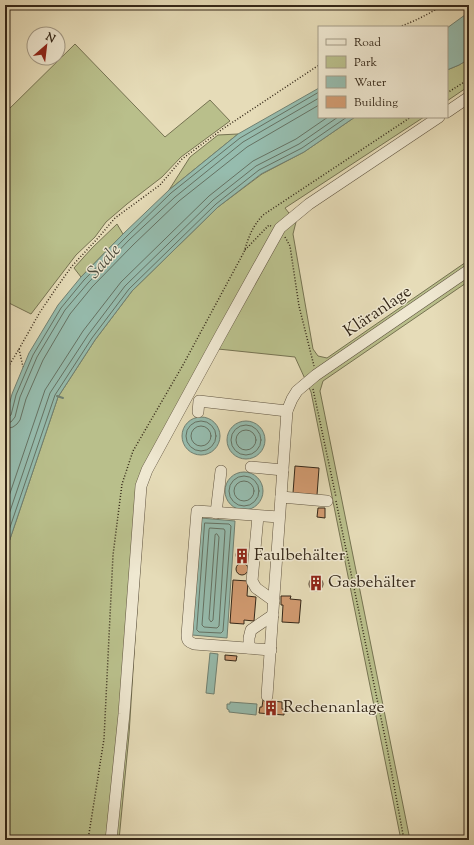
<svg xmlns="http://www.w3.org/2000/svg" width="474" height="845" font-family="'Sorts Mill Goudy',serif">
<style>
.green{fill:#b9bf8b;stroke:#767352}
.water{fill:#96bcae;stroke:#6f8072}
.lines{fill:none;stroke-linecap:round;stroke-linejoin:round}
.shore{stroke:#657263;stroke-width:1}
.stream{stroke:#6f8072;stroke-width:2}
.building{fill:#d29b71;stroke:#342718}
.minor-casing{stroke:#605440;stroke-width:12}
.path{stroke:#342718;stroke-width:1.5;stroke-dasharray:1 2;stroke-linecap:butt}
.minor{stroke:#efe8d1;stroke-width:11}
.labels{text-anchor:middle;dominant-baseline:central;stroke-width:3;stroke-linejoin:round;paint-order:stroke}
.street-label{font-size:17px;fill:#342718;stroke:#efe8d1}
.poi-label{font-size:17px;fill:#342718;stroke:#efe8d1;text-anchor:start}
.water-label{font-size:18px;font-style:italic;fill:#4c4c3e;stroke:#efe8d1}
</style>
<rect width="100%" height="100%" fill="#e6dcb8"/>
<filter id="stains"><feTurbulence type="fractalNoise" baseFrequency=".005" numOctaves="4"/><feColorMatrix values="0 0 0 0 .2 0 0 0 0 .09 0 0 0 0 .02 0 0 0 .5 -.17"/></filter>
<radialGradient id="worn" r=".72"><stop offset=".6" stop-color="#630" stop-opacity="0"/><stop offset="1" stop-color="#630" stop-opacity=".3"/></radialGradient>
<g class="green">
<path d="M75,44L165,137L210,100L230,121L181,157L162,177L127,204L106,222L95,237L76,255L31,314L5,301V113Z"/>
<path d="M469,59V86L447,101V70L459,65Z"/>
<path d="M355,117H424L285,208L296,222L293,234L313,349L318,356L327,358L469,260V281L323,381L320,391L410,840H401L311,392L295,357L218,349L146,481L135,639L129,735L119,840H5V550L8,545L58,397L95,340L132,291L218,207L262,174L304,152Z"/>
<path d="M238,134L169,190L190,157L218,135Z"/>
<path d="M117,224L123,234L81,277L74,268L92,248Z"/>
</g>
<g class="water">
<path d="M469,12V59L459,65L447,70V28Z"/>
<path d="M319,88V117H355L304,152L261,174L218,207L132,291L95,340L58,397L8,545L5,550V420L12,394L29,353L58,305L81,277L123,234L169,190L238,134Z"/>
<circle cx="201" cy="436" r="19"/>
<circle cx="246" cy="440" r="19"/>
<circle cx="244" cy="491" r="19"/>
<path d="M201,518L235,521L227,638L192,635Z"/>
<path d="M210,653L218,654L214,694L206,693Z"/>
<path d="M230,702L257,704L256,715L229,712V710L227,709V704H230Z"/>
</g>
<g class="lines">
<g class="shore">
<path d="M5,417H8L11,415L16,395L33,355L61,308L84,280L126,237L171,193L240,138L319,92"/>
<circle cx="201" cy="436" r="15"/>
<path d="M5,423L11,422L15,417L20,397L37,357L65,310L88,283L129,240L175,197L243,142L319,98"/>
<circle cx="246" cy="440" r="15"/>
<circle cx="201" cy="436" r="10"/>
<path d="M5,429L13,427L17,424L20,420L26,399L43,360L70,314L92,287L133,245L179,201L247,147L319,105"/>
<circle cx="246" cy="440" r="10"/>
<circle cx="244" cy="491" r="15"/>
<circle cx="244" cy="491" r="10"/>
<path d="M5,508L45,390L83,331L121,282L209,196L253,161L296,139L328,117"/>
<path d="M205,523L229,524L231,526L223,631L221,633L199,632L197,630Z"/>
<path d="M5,526L50,393L88,335L125,286L213,200L256,166L299,144L338,117"/>
<path d="M210,528L224,529L225,531L219,626L217,628L204,627L202,625L209,530Z"/>
<path d="M217,534L219,537L213,620L211,622L209,619L215,536V535Z"/>
<path d="M5,542L55,395L92,338L129,289L216,204L259,170L302,148L347,117"/>
</g>
<path class="stream" d="M57,396L63,398"/>
</g>
<g class="building">
<path d="M295,466L319,468L317,495L293,493Z"/>
<path d="M318,508H325V518L317,517Z"/>
<circle cx="242" cy="555" r="6"/>
<circle cx="242" cy="569" r="6"/>
<circle cx="316" cy="584" r="7"/>
<path d="M233,580L248,581L247,596L256,597L254,621L244,620V624L230,623Z"/>
<path d="M281,596H291L290,599L301,600L299,623L282,622L283,605H281Z"/>
<path d="M225,655L237,656L236,661L225,660Z"/>
<path d="M263,700L282,702V709H284V715L259,713L260,707H262Z"/>
</g>
<g class="lines">
<g class="minor-casing">
<g id="minor">
<path d="M447,112L469,97"/>
<path d="M198,412L199,401L287,411"/>
<path d="M251,467L283,470"/>
<path d="M281,497L327,501"/>
<path d="M216,513L221,471"/>
<path d="M258,516L252,581L256,588L274,601"/>
<path d="M249,648V638L251,630L273,615"/>
<path d="M271,650L194,644C189,642 187,641 187,635L197,511L279,517"/>
<path d="M267,696L287,411L292,399L297,391L316,375L469,270"/>
<path d="M111,840L124,714L141,486L147,470L220,336L280,228L309,204L439,117"/>
</g>
</g>
<g class="path">
<path d="M399,27C415,21 429,14 443,5"/>
<path d="M447,93L469,79"/>
<path d="M5,208L7,204"/>
<path d="M285,237L290,246L299,306L314,366"/>
<path d="M245,250L269,225L271,226"/>
<path d="M19,349L23,367"/>
<path d="M5,372L19,349L40,312L57,287L72,266L98,238L115,218L160,185L182,159L224,128L319,65"/>
<path d="M313,389L336,497"/>
<path d="M336,501L387,747L404,840"/>
<path d="M88,840L104,739L113,555L122,484L133,451L183,365L244,252C249,236 252,227 263,215L411,117"/>
</g>
<use href="#minor" class="minor"/>
</g>
<defs>
<g id="building-bare" transform="scale(1.2)"><path d="M-4-6H4V6H1V3H-1V6H-4ZM-2.5-4.3h1.7v1.8h-1.7ZM.8-4.3h1.7v1.8H.8ZM-2.5-1h1.7V.8h-1.7ZM.8-1h1.7V.8H.8Z" fill="#8f2418" stroke="#efe8d1" stroke-width="2.5" paint-order="stroke"/></g>
</defs>
<g fill-rule="evenodd">
<use href="#building-bare" x="242" y="556"/>
<use href="#building-bare" x="316" y="583"/>
<use href="#building-bare" x="271" y="708"/>
</g>
<g class="labels">
<g class="street-label">
<text transform="translate(378 312) rotate(-34)">Kläranlage</text>
</g>
<g class="poi-label">
<text x="254" y="556">Faulbehälter</text>
<text x="328" y="583">Gasbehälter</text>
<text x="283" y="708">Rechenanlage</text>
</g>
<g class="water-label">
<text transform="translate(105 262) rotate(-48)">Saale</text>
</g>
</g>
<rect width="474" height="845" fill="none" stroke="#e6dcb8" stroke-width="20"/>
<rect x="6" y="6" width="462" height="833" fill="none" stroke="#342718" stroke-width="2"/>
<rect x="10" y="10" width="454" height="825" fill="none" stroke="#342718"/>
<rect x="318" y="26" width="130" height="92" fill="#efe8d1" stroke="#a49b87"/>
<rect x="326" y="39" width="20" height="6" fill="#efe8d1" stroke="#a49b87"/>
<text x="354" y="46" font-size="12" fill="#342718">Road</text>
<rect x="326" y="56" width="20" height="12" fill="#b9bf8b" stroke="#a49b87"/>
<text x="354" y="66" font-size="12" fill="#342718">Park</text>
<rect x="326" y="76" width="20" height="12" fill="#96bcae" stroke="#a49b87"/>
<text x="354" y="86" font-size="12" fill="#342718">Water</text>
<rect x="326" y="96" width="20" height="12" fill="#d29b71" stroke="#a49b87"/>
<text x="354" y="106" font-size="12" fill="#342718">Building</text>
<g transform="translate(46 46) rotate(28)"><circle r="19" fill="#efe8d1" stroke="#a49b87"/>
<path d="M0-3L7 15L0 10L-7 15Z" fill="#8f2418"/>
<text y="-6" font-size="11" font-weight="bold" text-anchor="middle" fill="#342718">N</text>
</g>
<rect width="100%" height="100%" filter="url(#stains)"/>
<rect width="100%" height="100%" fill="url(#worn)"/>
</svg>
